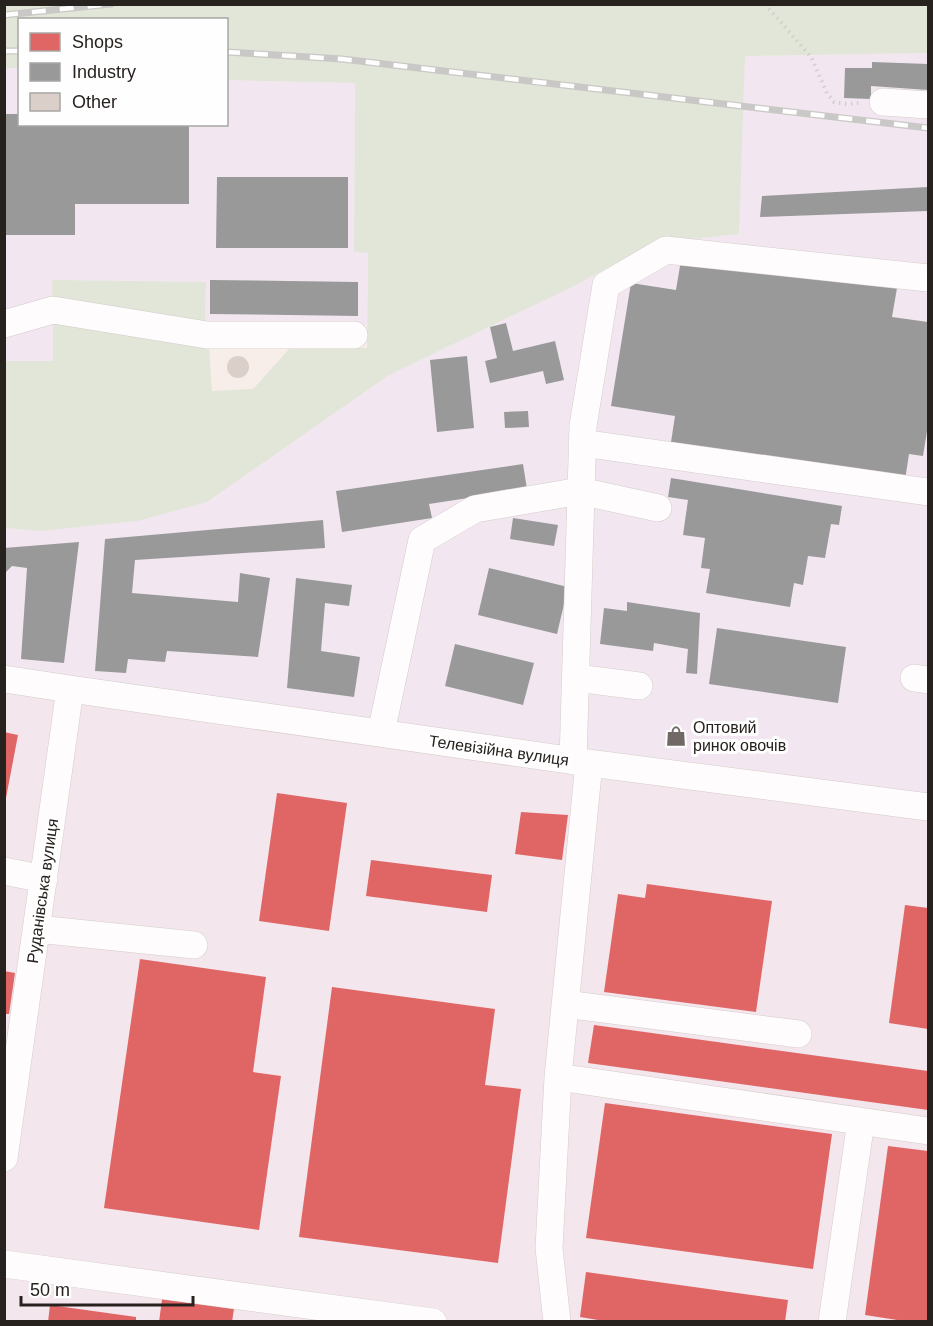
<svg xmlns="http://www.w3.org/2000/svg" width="933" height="1326" viewBox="0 0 933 1326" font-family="Helvetica,sans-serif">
	<rect width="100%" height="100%" fill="#f7eee9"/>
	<path fill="#f4e6ed" d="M4,688L928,819V1321H5Z"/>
	<path fill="#f2e7f0" d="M928,53V798L5,668L4,528L40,531L207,502L389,375L570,288L654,243L738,234L745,56Z
		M4,68H19L20,124H226L227,80L355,83L354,252H368L367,325L205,324L206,282L53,361H5Z"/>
	<path fill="#e1e6d9" d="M4,5H928V53L745,56L739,234L654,243L570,288L389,375L207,502L137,521L40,531L5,528V361H53V320L209,347L212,391L253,389L290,348H367L368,253L354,252L355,83L227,80L226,20H20L19,68H5Z
		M52,280L206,282L205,324L52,300Z"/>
	<path fill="#e06666" d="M4,732L18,735L6,798L4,797Z
		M277,793L347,803L329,931L259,921Z
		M521,812L568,815L562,860L515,854Z
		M371,860L492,875L487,912L366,896Z
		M647,884L772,901L756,1012L604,992L618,894L645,898Z
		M905,905L928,908V1029L889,1023Z
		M140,959L266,977L253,1072L281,1076L259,1230L104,1208Z
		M4,971L15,973L9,1014H4Z
		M332,987L495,1009L485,1085L521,1089L498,1263L299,1237Z
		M594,1025L928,1071V1110L588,1063Z
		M605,1103L832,1134L813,1269L586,1238Z
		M888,1146L928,1151V1322H910L865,1315Z
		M586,1272L788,1300L785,1322H610L580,1317Z
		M163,1292L235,1302L232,1322H159Z
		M50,1305L136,1317V1322H48Z"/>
	<path fill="#999" d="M872,62L928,64V90L871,86V99L844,98L845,68H872Z
		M4,114H20V124H189V204H75V235H4Z
		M217,177H348V248H216Z
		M928,187V211L760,217L762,196Z
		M682,254L897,288L892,317L928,322V425L923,456L909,454L905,480L671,442L675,416L611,406L631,283L676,290Z
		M210,280L358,282V316L210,314Z
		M506,323L513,351L555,341L564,380L546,384L543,371L490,383L485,361L497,358L490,327Z
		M467,356L474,428L437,432L430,360Z
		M528,411L529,427L505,428L504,412Z
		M523,464L527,489L429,504L432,518L342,532L336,491Z
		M671,478L842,506L839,525L831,524L825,558L808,556L803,585L794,583L790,607L706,593L710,569L701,568L705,538L683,535L688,500L668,497Z
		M513,518L558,525L554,546L510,539Z
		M323,520L325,548L135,560L132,593L238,602L240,573L270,578L258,657L167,651L165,662L128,659L126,673L95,671L105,539Z
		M79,542L64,663L21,659L27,568L12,566L4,574V548Z
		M489,568L568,587L557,634L478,615Z
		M296,578L352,585L349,606L325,603L321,651L360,657L354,697L287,688Z
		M627,602L700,613L697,674L686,673L688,649L654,643L653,651L600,644L604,608L627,611Z
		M717,628L846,647L838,703L709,684Z
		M455,644L534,663L523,705L445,686Z"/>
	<path fill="#dacfc9" d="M227 367a11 11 0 1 1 22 0a11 11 0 1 1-22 0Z"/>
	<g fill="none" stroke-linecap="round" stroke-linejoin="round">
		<g stroke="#d4ccc9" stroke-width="28">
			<path id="minor" d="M883,102L928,105
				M4,324L53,310L207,335H354
				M582,443L928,492
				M576,678L639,686
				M914,678L928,680
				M4,679L70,689L4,1158
				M70,689L589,763L928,807
				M381,733L422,540L475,509L580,491L658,508
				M573,761L583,426L606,285L666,250L928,278
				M4,871L44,879
				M37,929L194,945
				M565,1004L798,1034
				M558,1077L928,1131
				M4,1264L433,1322
				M557,1322L549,1248L558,1077L589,763
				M832,1322L861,1121"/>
		</g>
		<path stroke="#d1cfcd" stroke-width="4" stroke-dasharray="1.5 4.5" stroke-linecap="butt" d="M765,4L811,57L827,93L834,102L847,104L860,103"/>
		<use href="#minor" stroke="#fefcfc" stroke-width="27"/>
		<g stroke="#cac8c6" stroke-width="7">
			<path id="rail" d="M4,15L111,4
				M4,51H20
				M226,52L342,59L928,128"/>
		</g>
		<use href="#rail" stroke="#fefefe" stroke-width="4.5" stroke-dasharray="14" stroke-linecap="butt"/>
	</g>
	<defs>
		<g id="shop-bare" transform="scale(1.62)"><path d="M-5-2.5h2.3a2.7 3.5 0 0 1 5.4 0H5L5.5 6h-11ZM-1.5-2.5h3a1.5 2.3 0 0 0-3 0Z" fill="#706965" stroke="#fefefe" stroke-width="2.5" paint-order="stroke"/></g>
	</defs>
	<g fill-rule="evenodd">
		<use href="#shop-bare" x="676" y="736"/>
	</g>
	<g text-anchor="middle" stroke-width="6" stroke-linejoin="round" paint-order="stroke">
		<g font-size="16" fill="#28221e" stroke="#fefefe" text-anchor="start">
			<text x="693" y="733">Оптовий<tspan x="693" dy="18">ринок овочів</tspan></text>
		</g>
		<g font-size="16" fill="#28221e" stroke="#fefefe">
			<text transform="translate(499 750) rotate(8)" y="6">Телевізійна вулиця</text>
			<text transform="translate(42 891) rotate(-82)" y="6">Руданівська вулиця</text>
		</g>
	</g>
	<rect width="933" height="1326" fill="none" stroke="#28221e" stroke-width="12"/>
	<rect x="18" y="18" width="210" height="108" fill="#fefefe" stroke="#a8a6a4" stroke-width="1.5"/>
	<rect x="30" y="33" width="30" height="18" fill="#e06666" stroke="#a8a6a4" stroke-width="1.5"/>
	<text x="72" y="48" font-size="18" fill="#28221e">Shops</text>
	<rect x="30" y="63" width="30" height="18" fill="#999999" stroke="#a8a6a4" stroke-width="1.5"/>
	<text x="72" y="78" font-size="18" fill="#28221e">Industry</text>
	<rect x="30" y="93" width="30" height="18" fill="#dacfc9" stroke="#a8a6a4" stroke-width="1.5"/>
	<text x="72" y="108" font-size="18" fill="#28221e">Other</text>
	<path d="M21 1296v9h172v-9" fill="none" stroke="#28221e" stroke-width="3"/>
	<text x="30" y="1296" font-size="18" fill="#28221e" stroke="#fefefe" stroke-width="4.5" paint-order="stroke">50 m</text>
</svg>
